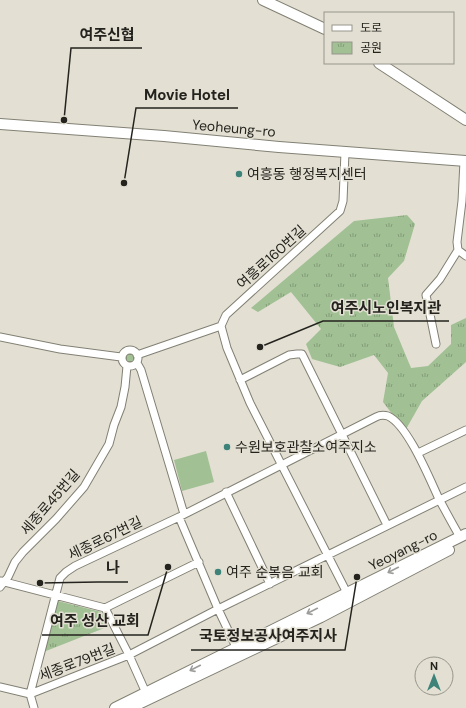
<svg xmlns="http://www.w3.org/2000/svg" width="466" height="708" viewBox="0 0 466 708" font-family="'DM Sans','Noto Sans KR',sans-serif">
	<defs>
		<pattern id="grass-dots" width="8" height="8" patternUnits="userSpaceOnUse"><rect width="8" height="8" fill="#a1c094"/><path d="M2 2h.1M6 6h.1" fill="none" stroke="#839c78" stroke-width="1.8" stroke-linecap="round"/></pattern>
		<pattern id="park-tufts" width="24" height="20" patternUnits="userSpaceOnUse"><rect width="24" height="20" fill="#a1c094"/><path d="M3 7l-1-3M5 7V3M7 7l1-3M15 17l-1-3M17 17v-4M19 17l1-3" fill="none" stroke="#839c78"/></pattern>
	</defs>
	<rect width="100%" height="100%" fill="#e3e0d3"/>
	<path fill="url(#grass-dots)" d="M124.5 358a5.5 5.5 0 1 1 11 0a5.5 5.5 0 1 1-11 0Z"/>
	<path fill="url(#park-tufts)" d="M407,215L415,224L404,261L388,278L394,327L411,368L428,366L451,344V325L466,318V362L422,401L405,431L383,402L388,373L374,355L340,367L312,359L306,344L321,329L291,292L258,312L251,308L354,221Z
		M58,601L101,612L107,623V627L46,651H44L56,603Z"/>
	<path fill="#a1c094" d="M206,451L214,482L182,491L174,460Z"/>
	<g fill="none" stroke-linecap="round" stroke-linejoin="round">
		<g stroke="#828074" stroke-width="9">
			<path id="street" d="M345,152L343,201L340,211L226,315L221,326L227,348L250,403L347,593
				M464,161L462,201L457,242L458,250L466,256
				M0,337L60,349L121,357
				M436,344L426,295L440,279L458,250
				M122 358a8 8 0 1 1 16 0a8 8 0 1 1-16 0Z
				M137,355L221,326
				M137,363L141,370L184,514
				M240,380L289,355L297,354H302L387,525
				M418,453L466,430
				M226,492L270,584
				M179,517L218,609L236,647
				M1,581L105,608L129,655L146,693
				M0,587L8,577L15,562L23,552L56,519L84,487L109,444L114,425L121,407L125,387L127,366
				M105,608L199,562
				M0,687L30,694L129,655L218,609L466,487
				M34,708L30,694L60,578L66,572L75,566L179,517L376,417C380,415 384,415 388,416C408,425 430,480 439,499C446,512 453,525 460,537"/>
		</g>
		<g stroke="#828074" stroke-width="12">
			<path id="secondary" d="M263,0L325,29
				M379,63L466,120
				M0,124L164,136L279,147L466,161
				M115,708L466,534
				M130,708L321,617L449,550"/>
		</g>
		<use href="#street" stroke="#fff" stroke-width="7"/>
		<use href="#secondary" stroke="#fff" stroke-width="10"/>
	</g>
	<defs><path id="oneway-shaft" d="M-6 0H5M1.5-3L5.5 0L1.5 3" fill="none" stroke-width="1.6" stroke-linecap="round" stroke-linejoin="round"/></defs>
	<g stroke="#9c9c9a">
		<use href="#oneway-shaft" transform="translate(393 570) rotate(153)"/>
		<use href="#oneway-shaft" transform="translate(312 611) rotate(153)"/>
		<use href="#oneway-shaft" transform="translate(195 668) rotate(153)"/>
	</g>
	<g fill="#3d837a" stroke="#e3e0d3" stroke-width="1.5">
		<circle cx="239" cy="174" r="4"/>
		<circle cx="227" cy="447" r="4"/>
		<circle cx="218" cy="572" r="4"/>
	</g>
	<g text-anchor="middle" stroke-width="3" stroke-linejoin="round" paint-order="stroke">
		<g font-size="14" fill="#24231e" stroke="#e3e0d3">
			<text transform="translate(234 128) rotate(5)" y="5">Yeoheung-ro</text>
			<text transform="translate(271 257) rotate(-42)" y="5">여흥로160번길</text>
			<text transform="translate(50 502) rotate(-49)" y="5">세종로45번길</text>
			<text transform="translate(105 538) rotate(-26)" y="5">세종로67번길</text>
			<text transform="translate(403 550) rotate(-26)" y="5">Yeoyang-ro</text>
			<text transform="translate(77 662) rotate(-21)" y="5">세종로79번길</text>
		</g>
		<g font-size="14" fill="#24231e" stroke="#e3e0d3" text-anchor="start">
			<text x="247" y="179">여흥동 행정복지센터</text>
			<text x="235" y="452">수원보호관찰소여주지소</text>
			<text x="226" y="577">여주 순복음 교회</text>
		</g>
	</g>
	<path fill="none" stroke="#24231e" stroke-width="1.5" d="M64 120L71 48H142M124 183L136 108H238M260 347L323 321H449M40 583L98 582H128M168 567L148 635H42M357 577L345 650H191"/>
	<g fill="#24231e" stroke="#e3e0d3" stroke-width="1.5">
		<circle cx="64" cy="120" r="4"/>
		<circle cx="124" cy="183" r="4"/>
		<circle cx="260" cy="347" r="4"/>
		<circle cx="40" cy="583" r="4"/>
		<circle cx="168" cy="567" r="4"/>
		<circle cx="357" cy="577" r="4"/>
	</g>
	<g font-size="15" text-anchor="middle" font-weight="bold" fill="#24231e" stroke="#e3e0d3" stroke-width="3" stroke-linejoin="round" paint-order="stroke">
		<text x="107" y="40">여주신협</text>
		<text x="187" y="100">Movie Hotel</text>
		<text x="386" y="313">여주시노인복지관</text>
		<text x="113" y="573">나</text>
		<text x="95" y="626">여주 성산 교회</text>
		<text x="268" y="641">국토정보공사여주지사</text>
	</g>
	<rect x="324" y="12" width="130" height="52" fill="#e3e0d3" stroke="#97948b"/>
	<rect x="332" y="25" width="20" height="6" fill="#ffffff" stroke="#97948b"/>
	<text x="360" y="32" font-size="12" fill="#24231e">도로</text>
	<rect x="332" y="42" width="20" height="12" fill="url(#park-tufts)" stroke="#97948b"/>
	<text x="360" y="52" font-size="12" fill="#24231e">공원</text>
	<g transform="translate(434 676)"><circle r="19" fill="#e3e0d3" stroke="#97948b"/>
	<path d="M0-3L7 15L0 10L-7 15Z" fill="#3d837a"/>
	<text y="-6" font-size="11" font-weight="bold" text-anchor="middle" fill="#24231e">N</text>
	</g>
</svg>
